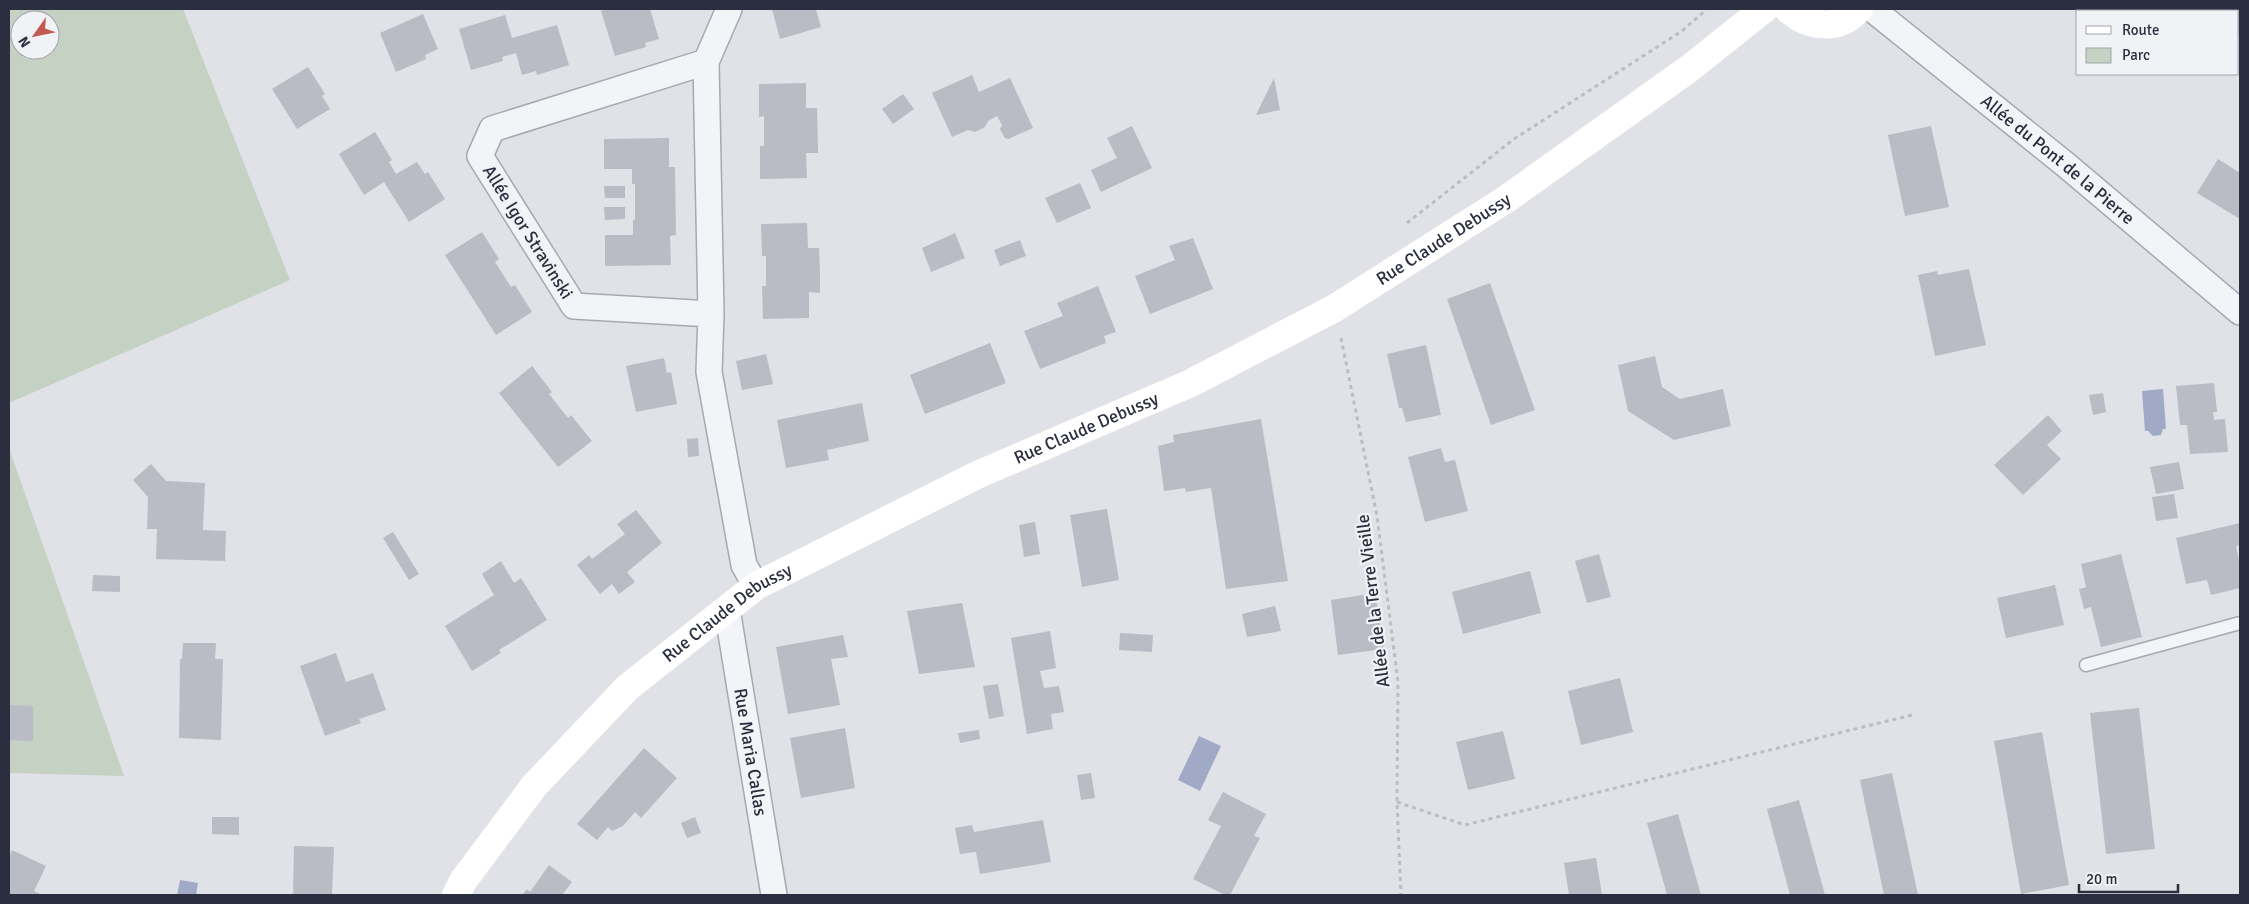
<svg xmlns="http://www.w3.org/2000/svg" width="2249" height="904" viewBox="0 0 2249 904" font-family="Signika,sans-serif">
	<rect width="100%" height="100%" fill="#e1e2e8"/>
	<path fill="#c4d1c3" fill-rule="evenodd" d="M9,9H183L290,280L9,403ZM20,20H50V50H20Z
		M9,448L124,776L9,773Z"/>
	<path fill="#a0a9c5" d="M2163,389L2166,429H2163L2161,435L2153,436L2148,431H2145L2142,391Z
		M1199,736L1221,746L1200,791L1178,780Z
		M180,880L198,883L196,895H177Z"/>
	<path fill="#b9bbc5" d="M608,9H650L659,39L645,43L646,47L615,56L601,11Z
		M772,9H816L821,27L780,39Z
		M2213,9H2240V35L2238,36V11H2214Z
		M423,14L438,49L425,55L426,59L396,72L380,33Z
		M505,15L512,38L557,25L569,65L537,75L536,71L522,75L516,53L502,57L503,61L471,70L459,29Z
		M308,67L325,94L322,96L330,109L297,129L272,89Z
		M972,75L979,92L1010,78L1033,128L1008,139L1005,138L1000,129L1002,125L997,116L988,121L985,127L975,132L968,130L952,137L932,93Z
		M1274,78L1280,110L1256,115Z
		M806,83V108H817L818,153H806L807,178L760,179V146H764V116L759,117V84Z
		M903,94L914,109L893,124L882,109Z
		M1132,126L1152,168L1101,192L1091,170L1117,158L1107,138Z
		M1931,126L1949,207L1905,216L1888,135Z
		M375,132L392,160L389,162L396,174L417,162L425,174L428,172L445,199L409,222L384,182L364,195L339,154Z
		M669,138V167H675L676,235L670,236L671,265L605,266V235H633V220H635V184H632V169H604V139Z
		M2218,159L2240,173V219L2197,193Z
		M1080,183L1091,208L1057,223L1045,198Z
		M604,186H625V198H605Z
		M604,207H625V219L605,220Z
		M807,223L808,248H819L820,270V293L809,292V318L763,319L762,286H766V256H762L761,224Z
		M482,232L499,259L495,262L511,287L515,285L532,312L496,335L445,255Z
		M955,233L965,258L931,272L922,248Z
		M1193,238L1213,289L1150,314L1135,276L1175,260L1169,246Z
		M1020,240L1026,256L1000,266L994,250Z
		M1969,269L1986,345L1935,356L1918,275L1937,271L1938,275Z
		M1490,283L1535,410L1491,425L1447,299Z
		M1098,286L1116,332L1104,336L1106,343L1040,369L1024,331L1063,316L1057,303Z
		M990,343L1006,383L925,414L910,375Z
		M1426,345L1441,415L1406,422L1402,408H1399L1387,354Z
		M766,354L773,384L742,390L736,361Z
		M1655,356L1662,387L1680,399L1723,389L1731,426L1674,440L1628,411L1618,365Z
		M664,358L667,373L671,372L677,404L636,412L626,366Z
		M532,366L552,392L549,394L568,418L571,415L592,441L558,467L499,393Z
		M2214,383L2217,412H2213L2214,420L2225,419L2228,452L2190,454L2187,425H2180L2176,386Z
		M2103,393L2106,412L2093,415L2089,395Z
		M862,403L869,441L827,450L829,460L786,468L777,420Z
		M2048,415L2062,431L2047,445L2061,459L2023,495L1994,465Z
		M1261,419L1288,581L1226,589L1211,488L1186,492L1185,488L1164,491L1158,446L1174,442L1173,435Z
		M698,438L699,456L688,457L687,439Z
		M1441,448L1445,462L1455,460L1468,511L1425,522L1408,457Z
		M2179,462L2184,489L2156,494L2150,467Z
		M151,464L166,481L205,483L203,530L226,531L225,561L156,559L157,529H147L148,497L133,480Z
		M2174,494L2178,518L2156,521L2152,497Z
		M1107,509L1119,580L1082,587L1070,515Z
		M636,510L662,543L627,572L635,582L619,594L612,584L600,594L577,565L589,555L592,559L625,534L617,524Z
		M1035,522L1040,554L1024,557L1019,525Z
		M2240,523V545L2236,546L2240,565V588L2211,595L2207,580L2186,584L2176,538Z
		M393,532L419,574L409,580L383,538Z
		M1599,554L1611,597L1587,603L1575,561Z
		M2121,554L2142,637L2101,647L2091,607L2084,609L2079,589L2086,587L2081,564Z
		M501,561L514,583L521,578L547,620L499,650L501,653L472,671L445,626L494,595L482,574Z
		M1530,571L1541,613L1463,634L1452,592Z
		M93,575L120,576V592L92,591Z
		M2055,585L2064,625L2006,638L1997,598Z
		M1375,593L1384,649L1338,655L1331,600Z
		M962,603L975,667L919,674L907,611Z
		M1275,606L1281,631L1247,637L1242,614Z
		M1050,631L1056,668L1040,671L1044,688L1059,686L1064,712L1051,714L1053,729L1027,734L1011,638Z
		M1120,633L1153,635L1152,652L1119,650Z
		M843,635L848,657L831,659L840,705L788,714L776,647Z
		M183,643H216L215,659H223L221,740L179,738L180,659H182Z
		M336,653L346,682L373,673L386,710L359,719L361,723L325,736L300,666Z
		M1620,678L1633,732L1581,745L1568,691Z
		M998,684L1004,716L989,719L983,686Z
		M9,705L33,706V741L9,740Z
		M2139,708L2155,849L2106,854L2090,713Z
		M845,728L855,788L801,798L790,738Z
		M979,730L980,739L960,743L958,733Z
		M1503,731L1515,779L1468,790L1456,742Z
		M2042,732L2069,885L2021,894L1994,741Z
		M644,748L677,778L641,818L635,812L623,826L612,831L608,827L597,840L577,824Z
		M1091,773L1095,798L1081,800L1077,775Z
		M1892,773L1918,895H1884L1860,780Z
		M1223,792L1266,814L1254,836L1260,838L1230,895H1225L1193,879L1221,826L1208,820Z
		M1799,800L1825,895H1790L1767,809Z
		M1678,814L1701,895H1667L1647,823Z
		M212,817H239V835L212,834Z
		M695,817L701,833L687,838L681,823Z
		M1043,820L1051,862L980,874L976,852L960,854L955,828L972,825L974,832Z
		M294,846L334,847L332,895H293Z
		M12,850L46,866L34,891L42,895H9V857Z
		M1596,858L1602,895H1569L1564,863Z
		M549,865L572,882L562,895H522L527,889L530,892Z"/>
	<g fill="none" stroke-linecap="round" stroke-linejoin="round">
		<g stroke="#a7a8b2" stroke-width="15">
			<path id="lane" d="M2086,665L2240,623"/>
		</g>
		<g stroke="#a7a8b2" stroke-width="28">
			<g id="street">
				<path id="s1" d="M1872,9L2066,165L2240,312"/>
				<path d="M706,62L729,9"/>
				<path d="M711,314L574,306L480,156L492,129L706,62L711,314L709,372L744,565L756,586"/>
				<path id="s2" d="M727,609L774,895"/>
			</g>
		</g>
		<path stroke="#bbbdc3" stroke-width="3" stroke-dasharray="4 4" stroke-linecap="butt" d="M1407,223L1514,139L1682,31L1707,9
			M1341,338L1377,516L1398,682L1397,802L1401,895
			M1397,802L1465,825L1912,715"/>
		<use href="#lane" stroke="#f3f4f7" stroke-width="12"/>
		<use href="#street" stroke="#f3f4f7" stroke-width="25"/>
		<g stroke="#fff" stroke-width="28">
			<path d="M1788,9C1809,28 1839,31 1859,9"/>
			<path id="s3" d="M456,895L463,881L534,786L627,688L756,586L977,475L1191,383L1335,308L1508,198L1690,68L1764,9"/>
		</g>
	</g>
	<g text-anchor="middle" stroke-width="4.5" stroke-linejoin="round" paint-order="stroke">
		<g font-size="18" fill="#2b2e3e" stroke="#f1f2f6">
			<text dy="6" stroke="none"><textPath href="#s1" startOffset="239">Allée du Pont de la Pierre</textPath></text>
			<text transform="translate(528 232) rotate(58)" y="6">Allée Igor Stravinski</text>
			<text dy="6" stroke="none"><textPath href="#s3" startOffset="1205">Rue Claude Debussy</textPath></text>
			<text dy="6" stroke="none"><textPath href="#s3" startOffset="800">Rue Claude Debussy</textPath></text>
			<text transform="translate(1373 601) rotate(-97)" y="6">Allée de la Terre Vieille</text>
			<text dy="6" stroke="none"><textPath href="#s3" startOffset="395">Rue Claude Debussy</textPath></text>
			<text dy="6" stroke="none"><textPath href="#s2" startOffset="145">Rue Maria Callas</textPath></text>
		</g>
	</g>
	<rect width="2249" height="904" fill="none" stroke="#2b2e3e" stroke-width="20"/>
	<rect x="2076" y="10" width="162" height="65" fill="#f1f2f6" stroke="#a2a4ac"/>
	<rect x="2086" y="26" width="25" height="8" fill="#ffffff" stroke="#a2a4ac"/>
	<text x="2122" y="35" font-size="15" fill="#2b2e3e">Route</text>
	<rect x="2086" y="48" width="25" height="15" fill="#c4d1c3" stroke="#a2a4ac"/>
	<text x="2122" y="60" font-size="15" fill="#2b2e3e">Parc</text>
	<g transform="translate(35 35) rotate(237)"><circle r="24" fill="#f1f2f6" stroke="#a2a4ac"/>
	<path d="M0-4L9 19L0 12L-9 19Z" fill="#c15a53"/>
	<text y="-8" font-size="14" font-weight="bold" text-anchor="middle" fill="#2b2e3e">N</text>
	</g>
	<path d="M2079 884v8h99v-8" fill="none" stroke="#2b2e3e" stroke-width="2.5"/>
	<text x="2086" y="884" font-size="15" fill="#2b2e3e" stroke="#f1f2f6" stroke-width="4" paint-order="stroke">20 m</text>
</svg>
